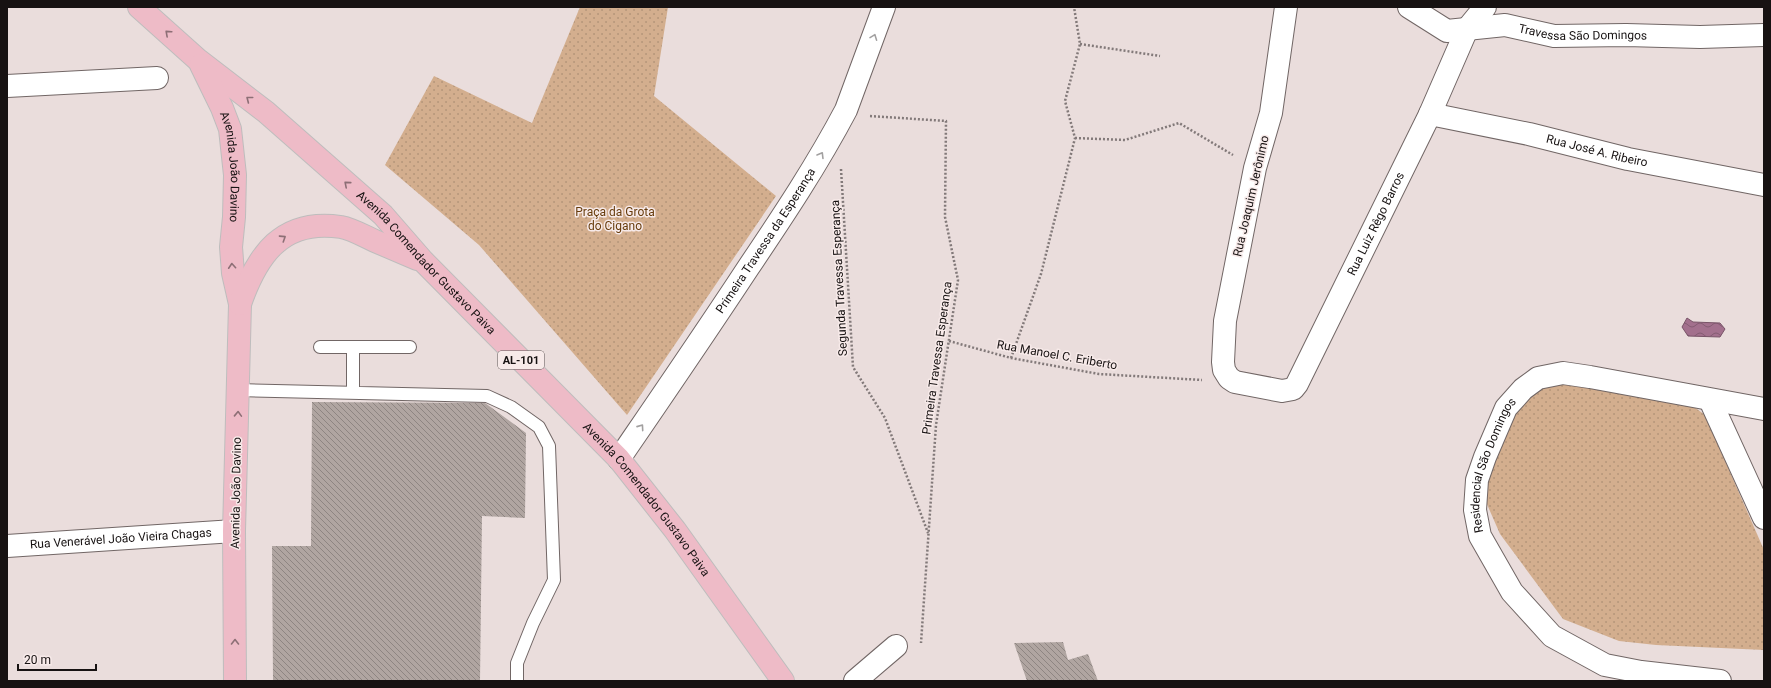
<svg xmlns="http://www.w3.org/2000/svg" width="1771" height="688" viewBox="0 0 1771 688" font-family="Roboto,sans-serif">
	<defs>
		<pattern id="grass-dots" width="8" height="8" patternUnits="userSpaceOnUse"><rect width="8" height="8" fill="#d3ae8e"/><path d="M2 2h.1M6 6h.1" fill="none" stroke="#b49579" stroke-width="1.8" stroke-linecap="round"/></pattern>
		<pattern id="water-waves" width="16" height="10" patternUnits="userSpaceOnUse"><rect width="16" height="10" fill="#a3708d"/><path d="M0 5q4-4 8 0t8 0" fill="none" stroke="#845b72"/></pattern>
		<pattern id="building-back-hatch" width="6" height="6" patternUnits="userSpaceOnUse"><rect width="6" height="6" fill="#b0a5a1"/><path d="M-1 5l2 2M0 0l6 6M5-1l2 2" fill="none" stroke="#8e8582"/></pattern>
	</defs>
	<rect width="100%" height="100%" fill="#eadddc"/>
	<path fill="url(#grass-dots)" d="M580,7H668L654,96L776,196L627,415L479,245L385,165L434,76L532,123Z
		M1540,380L1686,401L1705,415L1764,550V650L1656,645L1619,641L1563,619L1500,534L1486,502L1487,476L1499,436Z"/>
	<path fill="url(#water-waves)" stroke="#795468" d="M1687,318L1693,322L1720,323L1725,329L1720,337L1688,336L1682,327Z"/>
	<path fill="url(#building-back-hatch)" d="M312,402L485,403L526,433L525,518L482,516L480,681H273L272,546H311Z
		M1063,642L1068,660L1088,654L1098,681H1027L1014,643Z"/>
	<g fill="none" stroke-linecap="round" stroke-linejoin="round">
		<g stroke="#716665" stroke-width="14">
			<path id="service" d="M320,347H410
				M238,390L487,396L511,407L539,427L549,446L554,580L533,623L517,663V681
				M353,393V347"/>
		</g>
		<g stroke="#716665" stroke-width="24">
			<g id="minor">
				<path id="s1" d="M1286,7L1271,113L1255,168L1225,321L1223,362L1224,370L1229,378L1235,382L1282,391L1293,389L1297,384L1430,114L1467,29L1485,7"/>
				<path id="s2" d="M1409,7L1447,31L1505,25L1554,36L1626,35L1700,37L1764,35"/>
				<path d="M7,86L157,78"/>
				<path id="s3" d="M1430,114L1529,134L1628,159L1764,185"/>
				<path d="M1710,400L1764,518"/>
				<path id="s4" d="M619,459C662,396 706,332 748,268C783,216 817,165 846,110L884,7"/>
				<path id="s5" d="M7,546L234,531"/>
				<path d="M855,681L896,646"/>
				<path id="s6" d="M1720,681L1641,672L1605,665L1552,636L1512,592L1480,536L1475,510L1477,480L1485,457L1506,408L1523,389L1538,378L1563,373L1590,377L1764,409"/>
			</g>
		</g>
		<g stroke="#bebdbd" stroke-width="24">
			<g id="primary">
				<path id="s7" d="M139,7L197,59L266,112L383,215L423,261L619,459L675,530L783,681"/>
				<path id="s8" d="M201,65L222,108L230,129L235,175L234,217L231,247L233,273L240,304L234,531L235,681"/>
				<path d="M240,304C257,255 282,218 341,227C352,229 364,236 375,241C389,247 403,253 417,259"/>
			</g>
		</g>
		<path stroke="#827979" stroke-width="2.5" stroke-dasharray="2 2" stroke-linecap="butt" d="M1080,44L1160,56
			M870,116L946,121L945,217L958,280L936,425L921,643
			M1075,138L1125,140L1179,123L1233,155
			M841,169L853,367L885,418L928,533
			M949,341L1011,358L1099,374L1202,380
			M1011,358L1041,274L1075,138L1065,101L1080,44L1074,7"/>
		<use href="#service" stroke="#fff" stroke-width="12"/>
		<use href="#minor" stroke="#fff" stroke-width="22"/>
		<use href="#primary" stroke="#eebbc7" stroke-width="22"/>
	</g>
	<defs><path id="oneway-chevron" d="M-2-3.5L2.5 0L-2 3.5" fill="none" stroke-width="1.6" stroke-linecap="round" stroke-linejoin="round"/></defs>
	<g stroke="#8d6f76">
		<use href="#oneway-chevron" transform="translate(168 33) rotate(-138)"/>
		<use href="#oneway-chevron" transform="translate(249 99) rotate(-142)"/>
		<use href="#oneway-chevron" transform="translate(347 184) rotate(-139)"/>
		<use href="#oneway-chevron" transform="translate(283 238) rotate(-33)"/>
		<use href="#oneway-chevron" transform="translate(232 266) rotate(-94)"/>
		<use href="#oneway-chevron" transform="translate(238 414) rotate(-88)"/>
		<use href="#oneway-chevron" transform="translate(235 642) rotate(-90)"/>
	</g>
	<g stroke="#a2a0a0">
		<use href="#oneway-chevron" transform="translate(874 37) rotate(-69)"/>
		<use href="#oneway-chevron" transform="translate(821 155) rotate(-59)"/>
		<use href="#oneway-chevron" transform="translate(641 427) rotate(-55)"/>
	</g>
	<g text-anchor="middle" stroke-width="3" stroke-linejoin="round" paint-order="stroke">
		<rect fill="#f7eae9" stroke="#5a5352" stroke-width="1" x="498" y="351" width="46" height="18" rx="3"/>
		<g font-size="11" font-weight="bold" fill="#171212">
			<text x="521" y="364">AL-101</text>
		</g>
		<g font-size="12" fill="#171212" stroke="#f7eae9">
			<text dy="4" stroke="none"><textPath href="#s2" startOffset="182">Travessa São Domingos</textPath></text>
			<text dy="4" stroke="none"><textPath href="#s3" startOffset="171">Rua José A. Ribeiro</textPath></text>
			<text dy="4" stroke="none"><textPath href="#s8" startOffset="108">Avenida João Davino</textPath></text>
			<text transform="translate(1251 196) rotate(-77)" y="4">Rua Joaquim Jerônimo</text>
			<text dy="4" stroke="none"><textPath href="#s1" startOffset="630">Rua Luiz Rêgo Barros</textPath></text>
			<text dy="4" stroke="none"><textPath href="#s4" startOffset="263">Primeira Travessa da Esperança</textPath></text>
			<text dy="4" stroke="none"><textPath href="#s7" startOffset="385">Avenida Comendador Gustavo Paiva</textPath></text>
			<text transform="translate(839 278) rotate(-93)" y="4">Segunda Travessa Esperança</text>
			<text transform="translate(1057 355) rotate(10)" y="4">Rua Manoel C. Eriberto</text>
			<text transform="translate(937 358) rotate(-82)" y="4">Primeira Travessa Esperança</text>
			<text dy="4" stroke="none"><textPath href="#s6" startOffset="375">Residencial São Domingos</textPath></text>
			<text transform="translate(236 493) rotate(-89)" y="4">Avenida João Davino</text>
			<text dy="4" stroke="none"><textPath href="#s7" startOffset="709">Avenida Comendador Gustavo Paiva</textPath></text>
			<text dy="4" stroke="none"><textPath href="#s5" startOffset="114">Rua Venerável João Vieira Chagas</textPath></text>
		</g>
		<g font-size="12" fill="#673c0c" stroke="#f7eae9">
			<text x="615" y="216">Praça da Grota<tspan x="615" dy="14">do Cigano</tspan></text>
		</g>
	</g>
	<rect width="1771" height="688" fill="none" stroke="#171212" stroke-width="16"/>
	<path d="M18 664v6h78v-6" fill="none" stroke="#171212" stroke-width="2"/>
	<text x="24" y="664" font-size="12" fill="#171212" stroke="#f7eae9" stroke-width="3" paint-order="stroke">20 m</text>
</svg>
